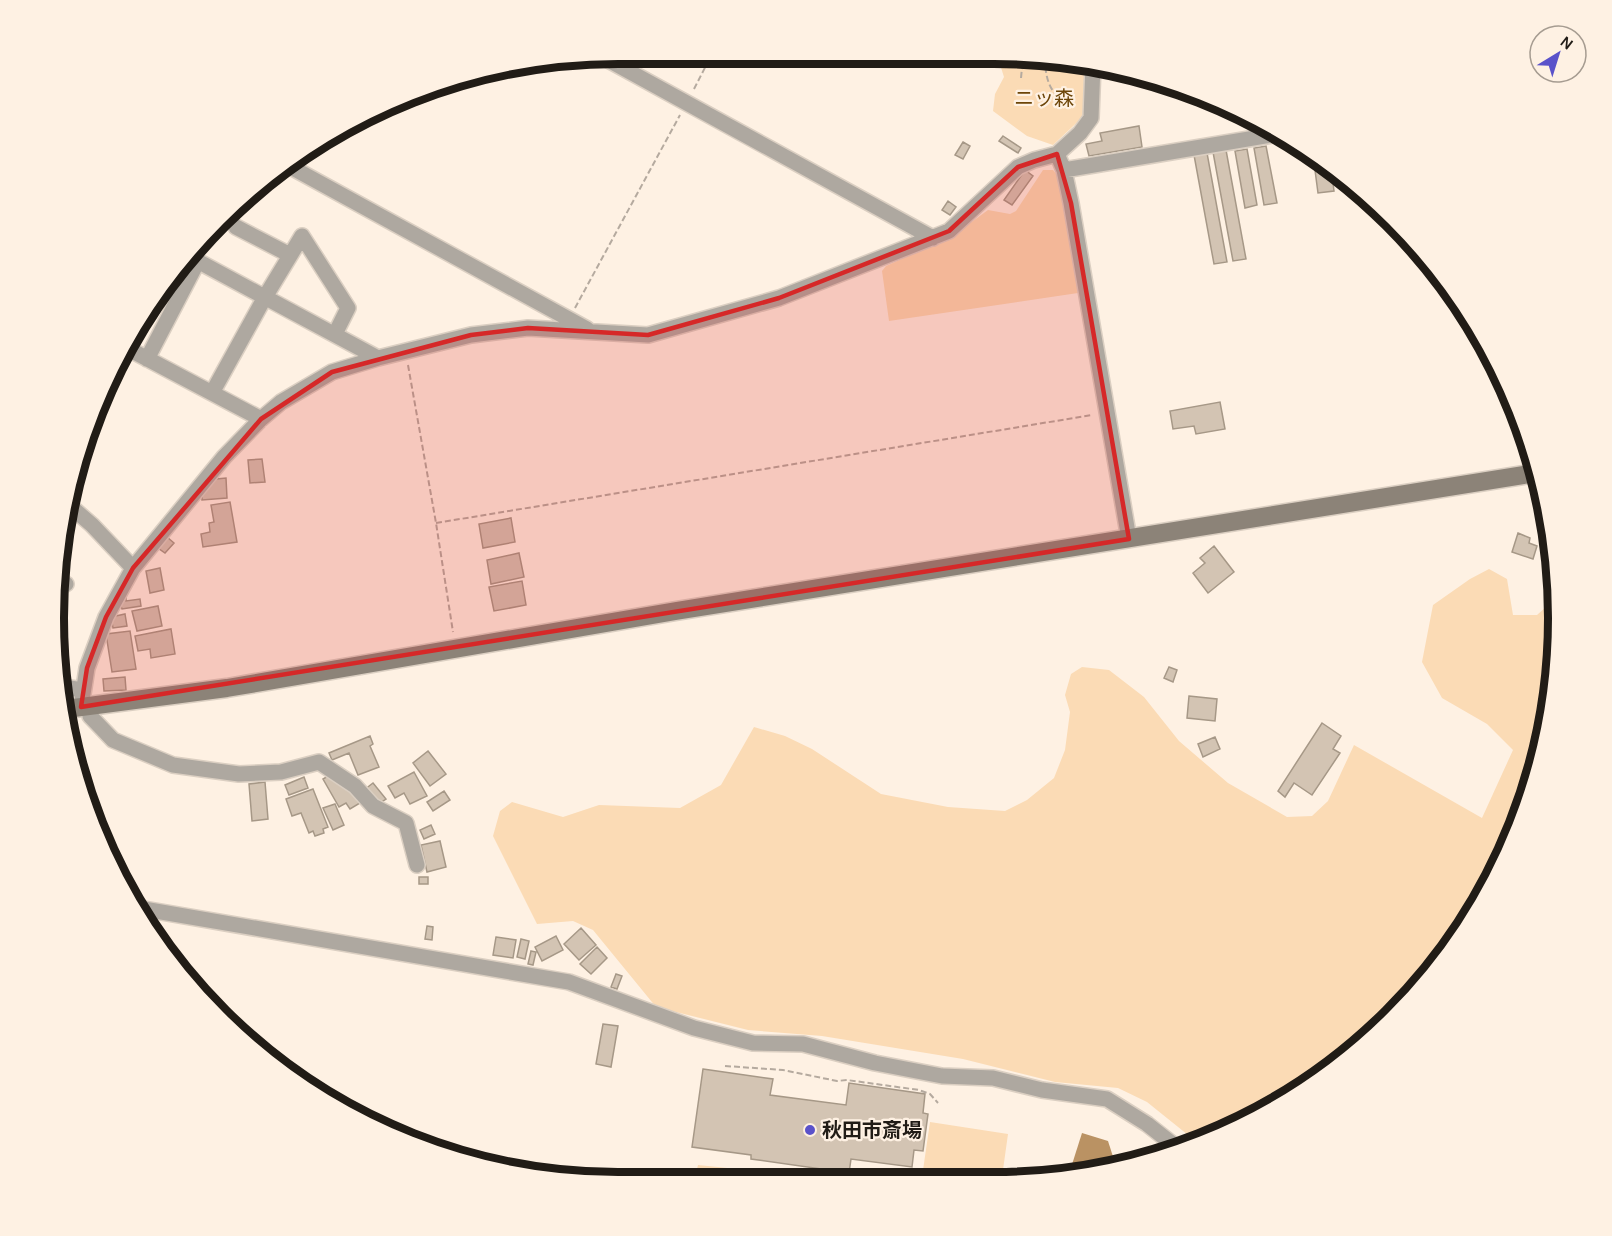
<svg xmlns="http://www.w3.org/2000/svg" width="1612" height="1236" viewBox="0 0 1612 1236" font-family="Karla,'Noto Sans JP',sans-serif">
	<rect width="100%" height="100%" fill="#fef1e3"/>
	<path fill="#fbdbb5" d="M997,55H1031L1078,63L1087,81L1085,115L1053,145L1027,136L993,111L995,94L1004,77Z
		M1043,170H1053L1059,177L1078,293L889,321L882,271L886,266L951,237L988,210L1010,214L1016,211Z
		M1489,569L1507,579L1513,615H1537L1556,598L1558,618L1547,728L1515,834L1463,932L1393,1017L1307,1087L1193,1144V1139L1147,1102L1118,1088L1055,1082L963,1059L822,1036L748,1030L656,1007L593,930L573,921L537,924L493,836L500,811L512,802L563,817L599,805L680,808L721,785L754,727L785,736L812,749L881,794L948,807L1005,811L1027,800L1054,778L1065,750L1070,712L1065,695L1071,674L1082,667L1109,670L1144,697L1179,741L1228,783L1287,817L1312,816L1328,801L1354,745L1482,818L1513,750L1487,724L1442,698L1422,662L1433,605L1470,579Z
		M930,1122L1008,1134L1002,1177H922Z
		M698,1165L786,1174L804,1177H695Z"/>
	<path fill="#ba9263" d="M1082,1133L1108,1141L1116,1166L1068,1177Z"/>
	<path fill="#d3c4b3" stroke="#a69887" stroke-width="1.5" d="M1139,126L1142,147L1089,156L1086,144L1102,141L1100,133Z
		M1003,136L1021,148L1018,153L999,141Z
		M963,142L970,146L963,159L955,155Z
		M1266,146L1277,203L1264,205L1254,148Z
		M1247,149L1257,205L1245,208L1235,151Z
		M1226,150L1246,259L1233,261L1213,152Z
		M1207,153L1227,262L1214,264L1194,155Z
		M1313,155L1331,167L1334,191L1318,193Z
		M1025,170L1033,176L1012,205L1004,200Z
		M1338,171L1352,186L1340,188Z
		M948,201L956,207L950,215L942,210Z
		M1220,402L1225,429L1196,434L1194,426L1173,429L1170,411Z
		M262,459L265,482L250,483L248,460Z
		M226,478L227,498L202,500V496L216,479Z
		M1541,494H1543L1547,507H1543Z
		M230,502L237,542L203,547L201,534L210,532L209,523L214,522L211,505Z
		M511,518L515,542L483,548L479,524Z
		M1518,533L1530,538L1529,543L1537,546L1533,559L1512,552Z
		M167,537L174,543L165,553L158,548Z
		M1214,546L1234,572L1208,593L1193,573L1205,563L1200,558Z
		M519,553L524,577L491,584L487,560Z
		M160,568L164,590L150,593L146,571Z
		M522,581L526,605L494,611L489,587Z
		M126,596V601L140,599L141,606L122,609L120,603Z
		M158,606L162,626L137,631L132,611Z
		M125,614L127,626L113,628L111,617Z
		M171,629L175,654L151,658L150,649L138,651L135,636Z
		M130,631L136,669L112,672L106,634Z
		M1169,667L1177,670L1173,682L1164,678Z
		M125,677L126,690L104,691L103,679Z
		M1189,696L1217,699L1215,721L1187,718Z
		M1322,723L1341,736L1333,749L1340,753L1312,795L1294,783L1285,797L1278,791Z
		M370,736L373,744L370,746L379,767L358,775L349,753L332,760L329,753Z
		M1215,737L1220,749L1203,757L1198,744Z
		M428,751L446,774L430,786L413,763Z
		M414,772L427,796L410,804L404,793L395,798L388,786Z
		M333,773L350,786L360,803L350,809L346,803L339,807L323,779Z
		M304,777L308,788L289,795L285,785Z
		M265,782L268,819L252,821L249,784Z
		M373,783L386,799L377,805L364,790Z
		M313,789L328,827L323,829L324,833L315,836L313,831L309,833L301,813L292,816L286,799Z
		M444,791L450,800L433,811L427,802Z
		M335,804L344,825L333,830L323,808Z
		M431,825L435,834L424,839L420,830Z
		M440,841L446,867L427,872L421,845Z
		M419,877H428V884H419Z
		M427,926L433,927L432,940L425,939Z
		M581,928L596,945L579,960L564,944Z
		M556,936L563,950L542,961L535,947Z
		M496,937L516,940L513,958L493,955Z
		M521,939L529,941L525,959L517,957Z
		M597,947L607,958L591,974L580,964Z
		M531,951L536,952L533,965L528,964Z
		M616,974L622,976L617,989L611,987Z
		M603,1024L618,1026L611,1067L596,1064Z
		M703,1069L773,1079L770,1095L846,1105L849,1083L925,1094L923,1113L928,1114L923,1151L914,1150L912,1167L851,1159L849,1173L751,1159V1155L692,1147Z"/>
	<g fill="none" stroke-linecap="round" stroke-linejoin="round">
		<g stroke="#dbcfc2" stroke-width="18">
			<path id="street" d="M601,56L933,238
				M1093,65L1091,118L1080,133L1057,154L1064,170L1071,203L1129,539
				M289,166L587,329
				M1064,170L1278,134
				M236,227L290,255
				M190,257L378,358
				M125,347L261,419
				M147,359L198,261
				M212,393L265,297L302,236L348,308L335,334
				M69,505L92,525L133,568
				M59,581L66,584
				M63,687L83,690
				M89,706L90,716L113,740L173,765L239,774L281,772L319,762L355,786L373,806L406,823L417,865
				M81,707L87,668L106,617L133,568L224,457L261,419L281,402L332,372L378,358L471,335L528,328L648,335L779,298L949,231L1018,167L1034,160L1057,154
				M138,908L569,982L694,1028L753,1043L803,1044L875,1063L942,1076L993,1078L1042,1090L1107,1099L1147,1124L1180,1150"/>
		</g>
		<g stroke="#dbcfc2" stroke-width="21">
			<path id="secondary" d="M66,709L227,688L676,611L1536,473"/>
		</g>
		<path stroke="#b5aa9f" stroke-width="2" stroke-dasharray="6 3" stroke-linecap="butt" d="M1045,58C1045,70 1047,86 1056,94
			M1021,78C1022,68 1022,60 1031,55
			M694,89L712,54
			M575,308L680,115
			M408,365L436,523L453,632
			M436,523L1092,415
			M725,1066L783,1070L837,1081L847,1080L919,1090L930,1094L938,1103"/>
		<use href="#street" stroke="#aea8a0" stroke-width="15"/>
		<use href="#secondary" stroke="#8c8378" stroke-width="18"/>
	</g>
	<path fill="#d62828" fill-opacity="0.2" stroke="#d62828" stroke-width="4.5" stroke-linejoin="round" d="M1057,154L1071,203L1129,539L81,707L87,668L106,617L133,568L261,419L332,372L471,335L528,328L648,335L779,298L949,231L1018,167Z"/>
	<circle fill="#5a52ca" stroke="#fef1e3" stroke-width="2" cx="810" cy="1130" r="6"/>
	<g text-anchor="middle" stroke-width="4.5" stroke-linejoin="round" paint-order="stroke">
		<g font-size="20" fill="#6d4609" stroke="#fef1e3">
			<text x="1044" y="105">ニッ森</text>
		</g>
		<g font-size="20" font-weight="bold" fill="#211c16" stroke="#fef1e3" text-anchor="start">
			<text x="822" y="1137">秋田市斎場</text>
		</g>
	</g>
	<path d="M0 0H1612V1236H0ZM618 64H994A554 554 0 0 1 1548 618V618A554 554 0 0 1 994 1172H618A554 554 0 0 1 64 618V618A554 554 0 0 1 618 64Z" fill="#fef1e3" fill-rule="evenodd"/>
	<path fill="none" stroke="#211c16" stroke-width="8" d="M618 64H994A554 554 0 0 1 1548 618V618A554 554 0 0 1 994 1172H618A554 554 0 0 1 64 618V618A554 554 0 0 1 618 64Z"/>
	<g transform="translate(1558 54) rotate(38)"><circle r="28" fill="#fef1e3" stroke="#a69c91" stroke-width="1.5"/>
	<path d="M0-4.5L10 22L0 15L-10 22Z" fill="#5a52ca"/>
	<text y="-9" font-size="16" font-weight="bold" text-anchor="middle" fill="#211c16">N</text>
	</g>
</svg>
